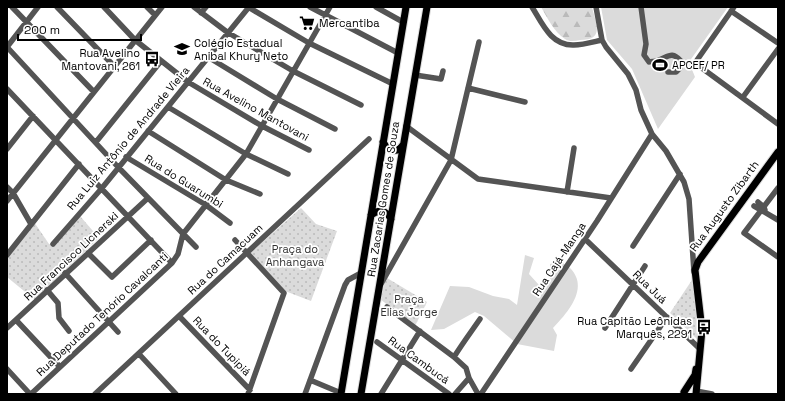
<svg xmlns="http://www.w3.org/2000/svg" width="785" height="401" viewBox="0 0 785 401" font-family="'Space Grotesk',sans-serif">
	<defs>
		<pattern id="forest-firs" width="22" height="20" patternUnits="userSpaceOnUse"><rect width="22" height="20" fill="#dbdbdb"/><path d="M5 1l3.5 6h-7zM16 11l3.5 6h-7z" fill="#bababa"/></pattern>
		<pattern id="park-dots" width="8" height="8" patternUnits="userSpaceOnUse"><rect width="8" height="8" fill="#dbdbdb"/><path d="M2 2h.1M6 6h.1" fill="none" stroke="#bababa" stroke-width="1.8" stroke-linecap="round"/></pattern>
	</defs>
	<rect width="100%" height="100%" fill="#fff"/>
	<path fill="#dbdbdb" d="M601,7H728L689,62L695,77L658,129L632,69L607,40Z
		M525,255L534,258L529,274L539,285L550,283V264L559,261C563,263 567,265 570,268C590,288 567,313 553,328L557,335L554,351L517,344L484,316L475,312L444,329L431,330L450,286L469,287L493,296L509,299L517,305Z"/>
	<path fill="url(#forest-firs)" d="M541,7H592C596,24 605,40 580,40C575,41 569,42 565,39C554,32 547,17 541,7Z"/>
	<path fill="url(#park-dots)" d="M301,208L316,224L337,231L311,301L285,291L250,253Z
		M80,216L99,238L35,300L7,277V258L34,222L49,244L54,245Z
		M387,278L427,302L415,326L380,299L381,287Z
		M692,280L698,318V340L670,313Z"/>
	<g fill="none" stroke-linecap="round" stroke-linejoin="round">
		<g stroke="#dbdbdb" stroke-width="9">
			<path id="major" d="M383,142C388,151 397,154 403,145
				M371,215C379,209 386,210 391,219
				M684,392L695,375L696,369
				M341,394L406,7
				M361,394L427,7
				M696,394L702,330L695,270L698,262L778,152"/>
		</g>
		<path stroke="#545454" stroke-width="5.5" d="M12,7L94,92
			M57,7L114,66
			M104,7L135,40L188,82L262,126L309,150
			M147,7L155,15
			M194,7L227,32L293,71L361,105
			M248,7L309,43L393,84
			M310,7L398,53
			M376,7L403,22
			M532,7C542,23 551,46 574,45C583,45 593,42 602,40
			M596,7L602,40L606,47L628,74L636,90L641,110L652,134L666,151L684,182L689,199L694,272
			M641,7L646,44L644,55L649,62C652,61 656,62 659,60C669,56 672,51 681,61L680,68L676,72H668
			M734,7L695,63L778,124
			M731,11L778,43
			M201,13L206,7
			M7,47L118,167L196,247
			M7,47L38,7
			M208,57L277,99L335,129
			M415,75L441,79L443,71
			M468,88L525,102
			M7,89L172,263
			M743,97L778,49
			M168,107L246,154L288,174
			M406,126L478,179L611,198
			M148,131L226,180L260,194
			M96,142L161,61
			M7,149L33,116
			M126,157L206,205L230,223
			M7,187L13,193L31,224
			M778,188L744,233L778,257
			M567,192L574,148
			M7,201L162,7
			M758,202L764,207L765,210
			M754,206L778,220
			M585,239L700,349
			M235,240L284,293L248,394
			M53,244L102,188L249,7
			M633,246L680,174
			M88,253L112,277L151,240
			M7,255L79,164
			M65,273L118,332
			M381,284L451,160L479,42
			M47,290L58,303L59,318L69,331
			M387,307L454,357L466,368L469,378L478,394
			M179,316L250,390
			M16,320L60,367
			M7,328L148,198
			M605,328L645,266
			M377,342L449,394
			M139,354L176,394
			M454,357C462,344 471,332 480,319
			M7,369L30,394
			M631,369L667,317
			M310,380L341,393
			M696,391L712,394
			M31,394L172,263L178,254L183,234L246,154L330,7
			M95,394L369,139
			M305,394L345,285L348,280L361,273
			M381,394L420,331
			M455,394L469,378
			M481,394L597,221L652,134"/>
		<use href="#major" stroke="#000" stroke-width="7"/>
	</g>
	<defs>
		<g id="supermarket-bare" transform="scale(1.2)"><path d="M-6-5.5h2.5l.6 2H6L4.5 2H-2.5L-4.4-4H-6ZM-1.5 3.2a1.3 1.3 0 1 0 .1 0ZM3 3.2a1.3 1.3 0 1 0 .1 0Z" fill="#000" stroke="#fff" stroke-width="2.5" paint-order="stroke"/></g>
		<g id="school-bare" transform="scale(1.2)"><path d="M0-5L7-2L0 1L-7-2ZM-4 1L0 2.5L4 1V4Q0 6-4 4Z" fill="#000" stroke="#fff" stroke-width="2.5" paint-order="stroke"/></g>
		<g id="bus-bare" transform="scale(1.2)"><path d="M-5-6H5V4H4V6H2V4H-2V6H-4V4H-5ZM-3.5-4V0h7V-4ZM-3.5 1.2v1.5H-2V1.2ZM2 1.2v1.5H3.5V1.2Z" fill="#000" stroke="#fff" stroke-width="2.5" paint-order="stroke"/></g>
		<g id="stadium-bare" transform="scale(1.2)"><path d="M0-5a6.5 5 0 1 0 0 10a6.5 5 0 1 0 0-10ZM-3.5-1.8h7v3.6h-7Z" fill="#000" stroke="#fff" stroke-width="2.5" paint-order="stroke"/></g>
	</defs>
	<g fill-rule="evenodd">
		<use href="#supermarket-bare" x="307" y="23"/>
		<use href="#school-bare" x="182" y="49"/>
		<use href="#bus-bare" x="152" y="59"/>
		<use href="#stadium-bare" x="660" y="65"/>
		<use href="#bus-bare" x="704" y="327"/>
	</g>
	<g text-anchor="middle" stroke-width="3.5" stroke-linejoin="round" paint-order="stroke">
		<g font-size="11" fill="#000" stroke="#fff" text-anchor="start">
			<text x="319" y="27">Mercantiba</text>
			<text x="194" y="47">Colégio Estadual<tspan x="194" dy="13">Anibal Khury Neto</tspan></text>
			<text x="140" y="57" text-anchor="end">Rua Avelino<tspan x="140" dy="13">Mantovani, 261</tspan></text>
			<text x="672" y="69">APCEF/ PR</text>
			<text x="692" y="325" text-anchor="end">Rua Capitão Leônidas<tspan x="692" dy="13">Marquês, 2291</tspan></text>
		</g>
		<g font-size="11" fill="#000" stroke="#fff">
			<text transform="translate(256 109) rotate(29)" y="4">Rua Avelino Mantovani</text>
			<text transform="translate(128 138) rotate(-50)" y="4">Rua Luiz Antônio de Andrade Vieira</text>
			<text transform="translate(184 181) rotate(32)" y="4">Rua do Guarumbi</text>
			<text transform="translate(383 199) rotate(-81)" y="4">Rua Zacarias Gomes de Souza</text>
			<text transform="translate(724 206) rotate(-54)" y="4">Rua Augusto Zibarth</text>
			<text transform="translate(71 256) rotate(-43)" y="4">Rua Francisco Licnerski</text>
			<text transform="translate(225 259) rotate(-43)" y="4">Rua do Camacuam</text>
			<text transform="translate(559 259) rotate(-56)" y="4">Rua Cajá-Manga</text>
			<text transform="translate(650 287) rotate(44)" y="4">Rua Juá</text>
			<text transform="translate(102 314) rotate(-43)" y="4">Rua Deputado Tenório Cavalcanti</text>
			<text transform="translate(222 346) rotate(46)" y="4">Rua do Tupipiá</text>
			<text transform="translate(419 360) rotate(36)" y="4">Rua Cambucá</text>
		</g>
		<g font-size="11" fill="#323232" stroke="#fff">
			<text x="295" y="253">Praça do<tspan x="295" dy="13">Anhangava</tspan></text>
			<text x="409" y="303">Praça<tspan x="409" dy="13">Elias Jorge</tspan></text>
		</g>
	</g>
	<rect width="785" height="401" fill="none" stroke="#000000" stroke-width="16"/>
	<path d="M18 34v6h123v-6" fill="none" stroke="#000000" stroke-width="2"/>
	<text x="24" y="34" font-size="12" fill="#000000" stroke="#ffffff" stroke-width="3" paint-order="stroke">200 m</text>
</svg>
